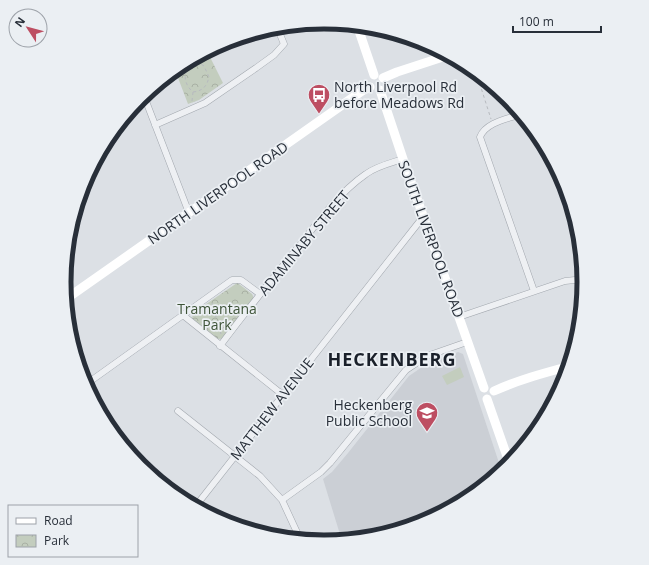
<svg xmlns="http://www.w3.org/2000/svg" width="649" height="565" viewBox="0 0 649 565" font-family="'Open Sans',sans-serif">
	<defs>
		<pattern id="park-crowns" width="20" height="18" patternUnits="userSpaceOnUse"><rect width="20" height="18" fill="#c3cdbe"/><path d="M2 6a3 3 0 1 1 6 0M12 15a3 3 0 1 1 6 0" fill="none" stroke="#a8b0a4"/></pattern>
	</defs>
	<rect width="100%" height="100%" fill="#dce0e5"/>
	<path fill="#cbcfd5" d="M458,352L463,354L502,472L469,499L424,523L375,538L342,541L323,479L332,472L348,453L409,376L425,365Z"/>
	<path fill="#c3cdbe" d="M460,367L464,377L447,385L442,376Z"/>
	<path fill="url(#park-crowns)" d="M207,51L223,83L199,100L188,104L175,70L180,66Z
		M237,283L239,284L252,294L253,296V300L223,338L220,339L215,338L192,319L193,313Z"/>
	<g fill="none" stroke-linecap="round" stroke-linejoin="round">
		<g stroke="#a2a7ae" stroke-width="7">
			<path id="street" d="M144,96L189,213
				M522,114C508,119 486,122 480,137L534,291
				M155,125L205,103L256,68L274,55L284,44L277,27
				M79,197C87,192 92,183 89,173
				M184,316L283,395
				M459,317L565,281L585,279
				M220,346C246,311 273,278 300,245C319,220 340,192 366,174C377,166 391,163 403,159
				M85,385L232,280H241L260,294
				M178,411L260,476L282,500L301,541
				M282,500L321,472L330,463L406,370L427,356L467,342
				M195,507L423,217"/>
		</g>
		<path stroke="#b7babf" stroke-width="1" stroke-dasharray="3 3" stroke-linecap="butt" d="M476,72L491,119
			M193,92C203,91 207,86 209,77L204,66L198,62
			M192,101L193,92C182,83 182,67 197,62L199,56
			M212,303L221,334"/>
		<use href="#street" stroke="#eef0f3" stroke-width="6"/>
		<path stroke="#fff" stroke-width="9" d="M357,25L374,75
			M383,78L397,72L449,55
			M380,90L403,159L484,388
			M66,299L362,91L370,87
			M494,391C518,380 544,373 570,366
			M487,399L510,465"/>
	</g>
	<defs>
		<g id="bus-pin" transform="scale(1.15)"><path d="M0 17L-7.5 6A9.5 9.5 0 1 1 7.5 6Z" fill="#bd4e62" stroke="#ebeff3"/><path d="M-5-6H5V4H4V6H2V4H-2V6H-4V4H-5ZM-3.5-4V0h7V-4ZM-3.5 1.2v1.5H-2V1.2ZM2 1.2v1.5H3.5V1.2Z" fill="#fff"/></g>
		<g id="school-pin" transform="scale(1.15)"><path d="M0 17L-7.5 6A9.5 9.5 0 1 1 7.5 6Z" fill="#bd4e62" stroke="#ebeff3"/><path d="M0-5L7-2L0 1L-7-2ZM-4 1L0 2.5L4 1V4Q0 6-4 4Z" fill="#fff"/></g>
	</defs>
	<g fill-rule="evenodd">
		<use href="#bus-pin" x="319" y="95"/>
		<use href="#school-pin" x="427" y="413"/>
	</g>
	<g text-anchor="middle" stroke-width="3.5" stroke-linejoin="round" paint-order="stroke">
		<g font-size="14" fill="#282f39" stroke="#ebeff3" text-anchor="start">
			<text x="334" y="92">North Liverpool Rd<tspan x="334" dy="16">before Meadows Rd</tspan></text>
			<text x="412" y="410" text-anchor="end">Heckenberg<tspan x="412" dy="16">Public School</tspan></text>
		</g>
		<g font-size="14" fill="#282f39" stroke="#ebeff3">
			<text transform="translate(218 193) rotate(-35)" y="5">NORTH LIVERPOOL ROAD</text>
			<text transform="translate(431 239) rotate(70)" y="5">SOUTH LIVERPOOL ROAD</text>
			<text transform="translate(304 243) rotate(-50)" y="5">ADAMINABY STREET</text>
			<text transform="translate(272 409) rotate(-52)" y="5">MATTHEW AVENUE</text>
		</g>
		<g font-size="14" fill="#3d5337" stroke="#ebeff3">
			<text x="217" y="314">Tramantana<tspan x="217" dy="16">Park</tspan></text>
		</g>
		<g font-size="18" font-weight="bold" letter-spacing="1" fill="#1a202a" stroke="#ebeff3">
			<text x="392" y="366">HECKENBERG</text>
		</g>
	</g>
	<path d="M0 0H649V565H0ZM71 282a253 253 0 1 1 506 0a253 253 0 1 1-506 0Z" fill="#ebeff3" fill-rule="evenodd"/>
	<path fill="none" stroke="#282f39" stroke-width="5" d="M71 282a253 253 0 1 1 506 0a253 253 0 1 1-506 0Z"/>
	<rect x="8" y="505" width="130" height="52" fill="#ebeff3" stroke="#9da2a9"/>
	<rect x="16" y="518" width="20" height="6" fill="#ffffff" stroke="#9da2a9"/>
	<text x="44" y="525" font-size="12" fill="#282f39">Road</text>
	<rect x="16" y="535" width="20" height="12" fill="url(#park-crowns)" stroke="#9da2a9"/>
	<text x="44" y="545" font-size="12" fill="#282f39">Park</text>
	<g transform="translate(28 28) rotate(306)"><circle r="19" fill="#ebeff3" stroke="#9da2a9"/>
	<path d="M0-3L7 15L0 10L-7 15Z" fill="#bd4e62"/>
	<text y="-6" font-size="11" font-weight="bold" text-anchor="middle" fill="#282f39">N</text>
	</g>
	<path d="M513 26v6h88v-6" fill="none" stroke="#282f39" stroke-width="2"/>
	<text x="519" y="26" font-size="12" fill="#282f39" stroke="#ebeff3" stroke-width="3" paint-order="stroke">100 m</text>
</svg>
